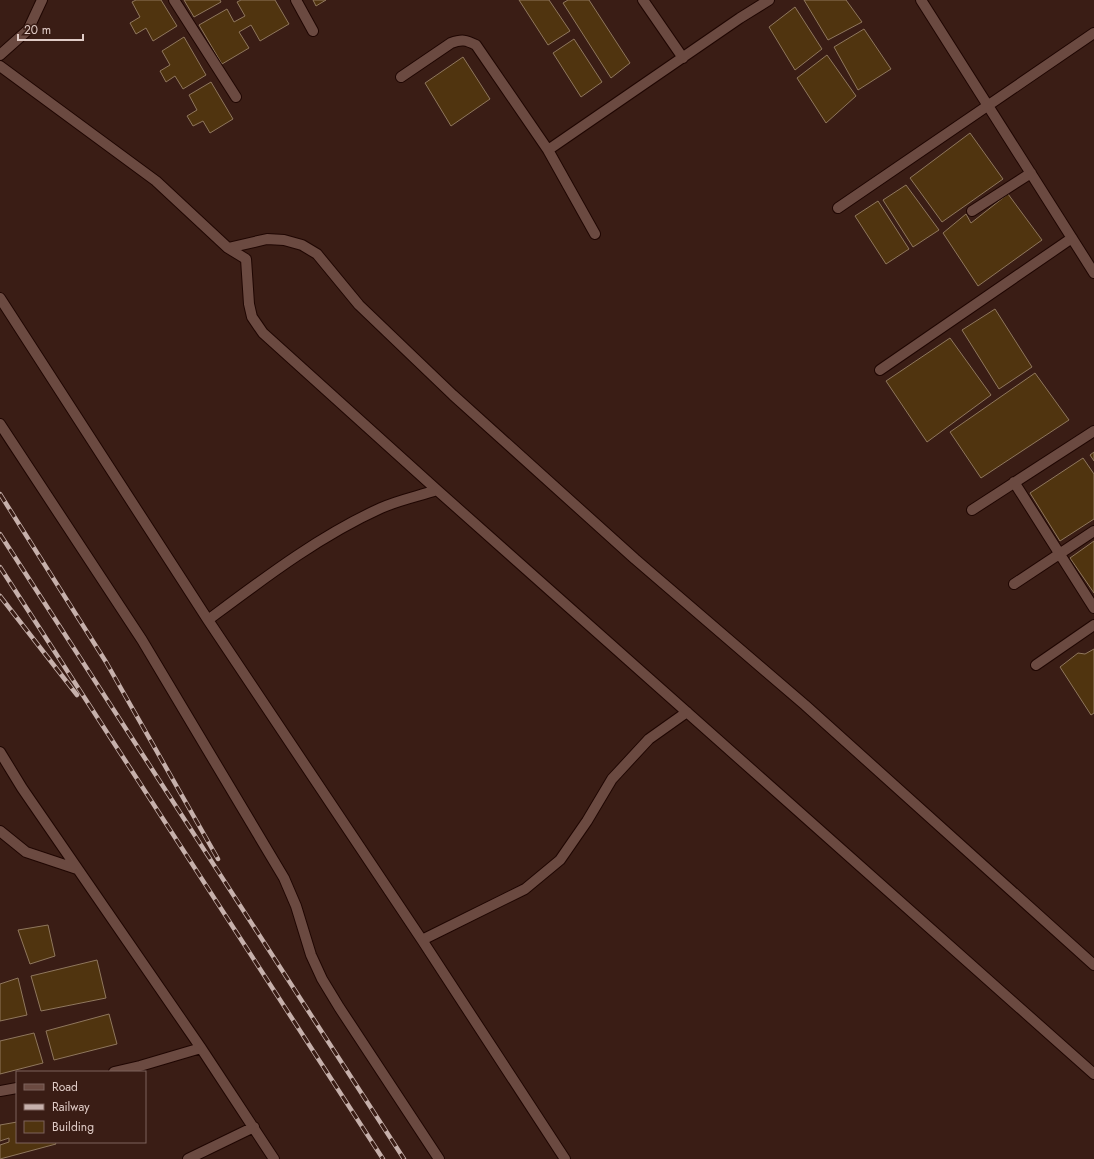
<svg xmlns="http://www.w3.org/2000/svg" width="1094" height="1159" viewBox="0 0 1094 1159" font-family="Jost,sans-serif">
	<rect width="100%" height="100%" fill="#3a1d15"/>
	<path fill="#50340f" stroke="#8f775d" d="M136,0H161L177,26L153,41L146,28L136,34L130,23L140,17L132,2Z
		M184,0H220L221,2L194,17Z
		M241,0H275L289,24L260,41L251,25L239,32L249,48L222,64L199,25L227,9L234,22L245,16L237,2Z
		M313,0H326L316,6Z
		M519,0H549L570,31L548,45Z
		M568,0H589L630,63L611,78L563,3Z
		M804,0H846L862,22L828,40Z
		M795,7L822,49L795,70L769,27Z
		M864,29L891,69L858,90L834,47Z
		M184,37L206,75L183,89L175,76L166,82L160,71L170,65L162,51Z
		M574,39L602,82L581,97L553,53Z
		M827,55L856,96L826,123L797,78Z
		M463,57L490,99L451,126L425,83Z
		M211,82L233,119L210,133L203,121L193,126L187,116L197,110L189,95Z
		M970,133L1003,179L942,222L910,178Z
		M906,185L939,230L913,247L883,200Z
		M1008,194L1042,240L978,286L943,233L966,214L971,223Z
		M878,201L909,249L886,264L855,216Z
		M995,309L1032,367L999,389L962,330Z
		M950,338L991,395L927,442L886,381Z
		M1035,373L1069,420L981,478L950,432Z
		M1094,452V461L1090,455Z
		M1083,458L1094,474V519L1060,541L1030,493Z
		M1094,541V593L1070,558Z
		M1094,649V713L1091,715L1060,667L1078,653L1085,654Z
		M48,925L55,956L30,964L18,930Z
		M97,960L106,998L41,1011L31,976Z
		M18,978L27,1015L0,1021V984Z
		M109,1014L117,1044L54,1060L46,1031Z
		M34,1033L43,1063L0,1074V1041Z
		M17,1122V1142H55L56,1144L0,1159V1145L9,1142V1138L0,1141V1125Z"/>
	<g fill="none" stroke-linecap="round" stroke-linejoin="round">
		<g stroke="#1f0602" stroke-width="12">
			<path id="minor" d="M174,0L236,97
				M296,0L313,31
				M643,0L683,58
				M921,0L1094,273
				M0,55L28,30L42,0
				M0,66L156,181L228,248L246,259L249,304L252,317L263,333L437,490L1094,1074
				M401,77L451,43C462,39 466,40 476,45L548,150L595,234
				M548,150L740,18L769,0
				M838,208L1094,33
				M972,211L1031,173
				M228,248L267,239L284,240L302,245L317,254L359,305L453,395L635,559L805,705L1094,965
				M0,298L208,620L422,940L565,1159
				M880,370L1072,238
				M0,424L142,640L284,878L296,906L311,955L322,979L339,1007L439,1159
				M1014,482L1094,608
				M972,510L1094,431
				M1014,584L1094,531
				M208,620C263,579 319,536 381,508C399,500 419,496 437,490
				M1036,665L1094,625
				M0,752L22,788L201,1048L274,1159
				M0,831L26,852L77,869
				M422,940L525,889L560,860L587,821L612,779L649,739L687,712
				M114,1072L140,1066L201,1048
				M0,1091L17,1088
				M188,1159L254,1127"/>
		</g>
		<use href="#minor" stroke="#6b4a41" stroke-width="10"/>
		<g stroke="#c6b0ab" stroke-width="4.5">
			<path id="rail" d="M0,494L106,662L218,859
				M0,534L404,1159
				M0,567L383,1159
				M0,596L77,695"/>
		</g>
		<use href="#rail" stroke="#3a1d15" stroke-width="3" stroke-dasharray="9" stroke-linecap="butt"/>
	</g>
	<rect x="16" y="1071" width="130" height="72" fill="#3a1d15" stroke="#7c635c"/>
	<rect x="24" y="1084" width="20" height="6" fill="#6b4a41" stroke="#7c635c"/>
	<text x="52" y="1091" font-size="12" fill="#e0ccc7">Road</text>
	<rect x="24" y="1104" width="20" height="6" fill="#c6b0ab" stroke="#7c635c"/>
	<text x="52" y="1111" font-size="12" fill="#e0ccc7">Railway</text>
	<rect x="24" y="1121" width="20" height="12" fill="#50340f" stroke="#7c635c"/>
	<text x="52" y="1131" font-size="12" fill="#e0ccc7">Building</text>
	<path d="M18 34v6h65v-6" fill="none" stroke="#e0ccc7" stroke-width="2"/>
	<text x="24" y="34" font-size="12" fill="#e0ccc7" stroke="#3a1d15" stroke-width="3" paint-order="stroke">20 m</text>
</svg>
